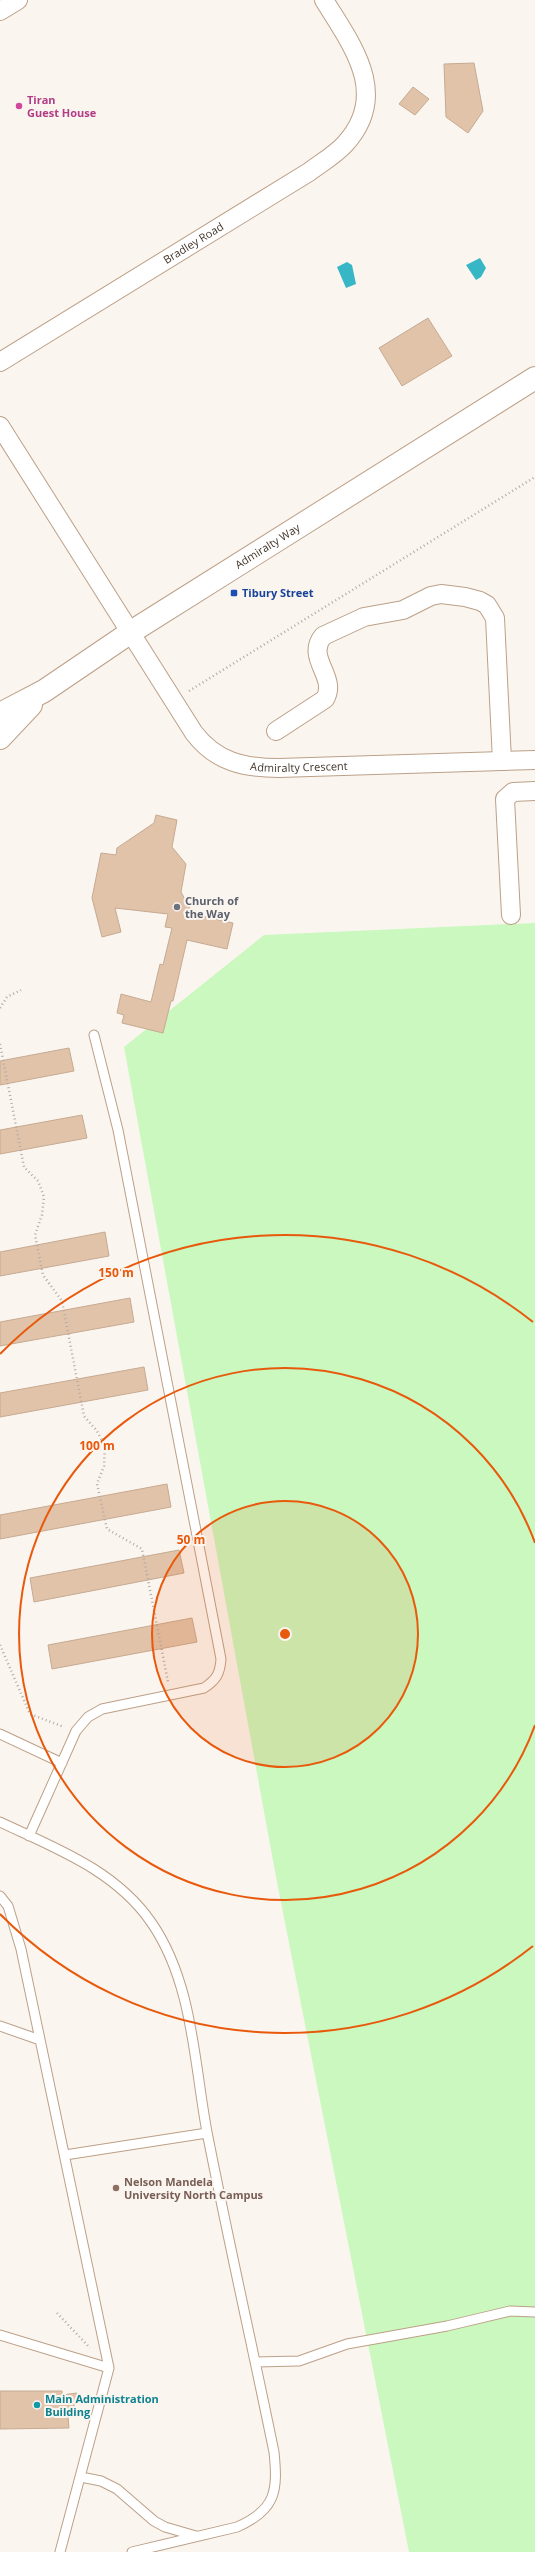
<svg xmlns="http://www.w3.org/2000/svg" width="535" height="2552" viewBox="0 0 535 2552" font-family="'Open Sans',sans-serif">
	<rect width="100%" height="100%" fill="#fbf5f0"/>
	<path fill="#caf8bf" d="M535,923V2552H409L276,1877L124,1047L264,935Z"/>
	<path fill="#37b7c6" d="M480,258L486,268L481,277L476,280L466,265Z
		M347,262L352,265L356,284L346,288L337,267Z"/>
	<path fill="#e1c3aa" stroke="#c6aa91" d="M474,63L483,111L468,133L446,117L444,64Z
		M413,87L429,99L415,115L399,104Z
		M428,318L452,356L402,386L379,348Z
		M156,815L177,820L172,847L186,864L181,892L193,914L233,923L227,949L187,940L173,1001H171L163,1033L122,1023L124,1015L117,1013L121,994L151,1002L160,964L163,965L172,928L165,927L168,914L115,908L121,932L102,937L92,898L101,853L116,855L117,848L154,823Z
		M69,1048L74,1071L0,1085V1061Z
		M82,1115L87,1138L0,1154V1130Z
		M105,1232L109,1256L0,1276V1252Z
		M130,1298L134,1322L0,1346V1322Z
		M144,1367L148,1390L0,1417V1393Z
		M167,1484L171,1507L0,1539V1515Z
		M179,1550L184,1573L34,1602L30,1578Z
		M192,1618L197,1642L52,1669L48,1645Z
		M0,2391H62V2395L77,2393L72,2416H68L69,2428L0,2429Z"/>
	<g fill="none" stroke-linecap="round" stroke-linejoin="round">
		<g stroke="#bca087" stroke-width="11">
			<path id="lane" d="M0,1734L62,1763
				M0,1822C55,1848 115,1870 151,1922C193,1982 194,2063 207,2132C228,2239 252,2345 274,2452C278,2491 276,2510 237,2527L132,2552
				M29,1836L76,1731L88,1717L102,1709L204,1688C216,1680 220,1674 221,1659L118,1130L94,1035
				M0,1896L8,1906L21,1949L109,2368L60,2552
				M0,2026L40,2040
				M65,2155L207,2133
				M0,2335L109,2368
				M256,2362L299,2361L347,2344L447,2326L510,2311L535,2312
				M81,2477L101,2481L117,2489L154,2521L165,2527L196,2536"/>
		</g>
		<g stroke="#bca087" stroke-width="20">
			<g id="street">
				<path d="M0,11L18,0"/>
				<path id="s1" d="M0,362L309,172C321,163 335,155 345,144C391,94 351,44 324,0"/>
				<path id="s2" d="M0,426L194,733C216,762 244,768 279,768L535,760"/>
				<path d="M276,731L325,699C338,677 305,658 323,636L364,617L403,610L431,596L441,594L465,597L480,601L487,605L495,618L502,761"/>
				<path d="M511,915L505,799L513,792L535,791"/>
			</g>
		</g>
		<g stroke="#bca087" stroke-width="24">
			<g id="secondary">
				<path id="s3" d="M0,714L44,691L131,632L535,378"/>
				<path d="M0,738L31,705"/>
			</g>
		</g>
		<path stroke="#b2aaa3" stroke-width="2.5" stroke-dasharray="1 3" stroke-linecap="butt" d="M189,691L535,477
			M0,1008L7,997L21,990
			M0,1044L24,1167L38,1181L44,1197L42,1215L35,1235L43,1275L62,1301L84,1416L97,1431L105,1446L104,1466L97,1484L107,1529L142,1549L168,1682
			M0,1645L30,1714L64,1727
			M57,2313L90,2348"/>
		<use href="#lane" stroke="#fff" stroke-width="9"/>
		<use href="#street" stroke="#fff" stroke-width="18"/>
		<use href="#secondary" stroke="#fff" stroke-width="22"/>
	</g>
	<circle cx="285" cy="1634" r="133" fill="#e8590c" fill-opacity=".12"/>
	<g fill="none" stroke="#e8590c" stroke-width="2">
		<circle cx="285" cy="1634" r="133"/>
		<path d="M535 1725A266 266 0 1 1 535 1543"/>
		<path d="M533 1946A399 399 0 0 1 0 1914M0 1354A399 399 0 0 1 533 1322"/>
	</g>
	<circle fill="#d1479c" stroke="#fbf5f0" stroke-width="1.5" cx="19" cy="106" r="4"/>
	<rect fill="#1a4fb4" stroke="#fbf5f0" stroke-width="1.5" x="230" y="589" width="8" height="8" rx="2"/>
	<circle fill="#6b7280" stroke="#fbf5f0" stroke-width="1.5" cx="177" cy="907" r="4"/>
	<circle fill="#8d6e63" stroke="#fbf5f0" stroke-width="1.5" cx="116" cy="2188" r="4"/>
	<circle fill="#0f9aa8" stroke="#fbf5f0" stroke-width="1.5" cx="37" cy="2405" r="4"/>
	<g text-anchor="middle" stroke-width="4" stroke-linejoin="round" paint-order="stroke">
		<g font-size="11" font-weight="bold" fill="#b23c85" stroke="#fbf5f0" text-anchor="start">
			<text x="27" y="104">Tiran<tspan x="27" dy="13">Guest House</tspan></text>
		</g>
		<g font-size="11" fill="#43372d" stroke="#fbf5f0">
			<text dy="4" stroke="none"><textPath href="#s1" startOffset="227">Bradley Road</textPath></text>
			<text dy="4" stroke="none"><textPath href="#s3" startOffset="316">Admiralty Way</textPath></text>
			<text dy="4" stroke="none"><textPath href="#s2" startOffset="479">Admiralty Crescent</textPath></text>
		</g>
		<g font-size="11" font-weight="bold" fill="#164399" stroke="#fbf5f0" text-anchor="start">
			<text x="242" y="597">Tibury Street</text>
		</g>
		<g font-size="11" font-weight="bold" fill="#5b616d" stroke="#fbf5f0" text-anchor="start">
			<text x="185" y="905">Church of<tspan x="185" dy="13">the Way</tspan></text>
		</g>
		<g font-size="11" font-weight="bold" fill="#785e54" stroke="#fbf5f0" text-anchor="start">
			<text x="124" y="2186">Nelson Mandela<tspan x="124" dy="13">University North Campus</tspan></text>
		</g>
		<g font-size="11" font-weight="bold" fill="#0d838f" stroke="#fbf5f0" text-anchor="start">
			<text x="45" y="2403">Main Administration<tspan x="45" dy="13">Building</tspan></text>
		</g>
	</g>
	<circle cx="285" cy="1634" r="6" fill="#e8590c" stroke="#fbf5f0" stroke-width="2"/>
	<g font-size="12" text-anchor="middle" font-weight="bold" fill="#e8590c" stroke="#fbf5f0" stroke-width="4" stroke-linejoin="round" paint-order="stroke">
		<text x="116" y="1277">150 m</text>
		<text x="97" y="1450">100 m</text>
		<text x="191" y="1544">50 m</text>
	</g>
</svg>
